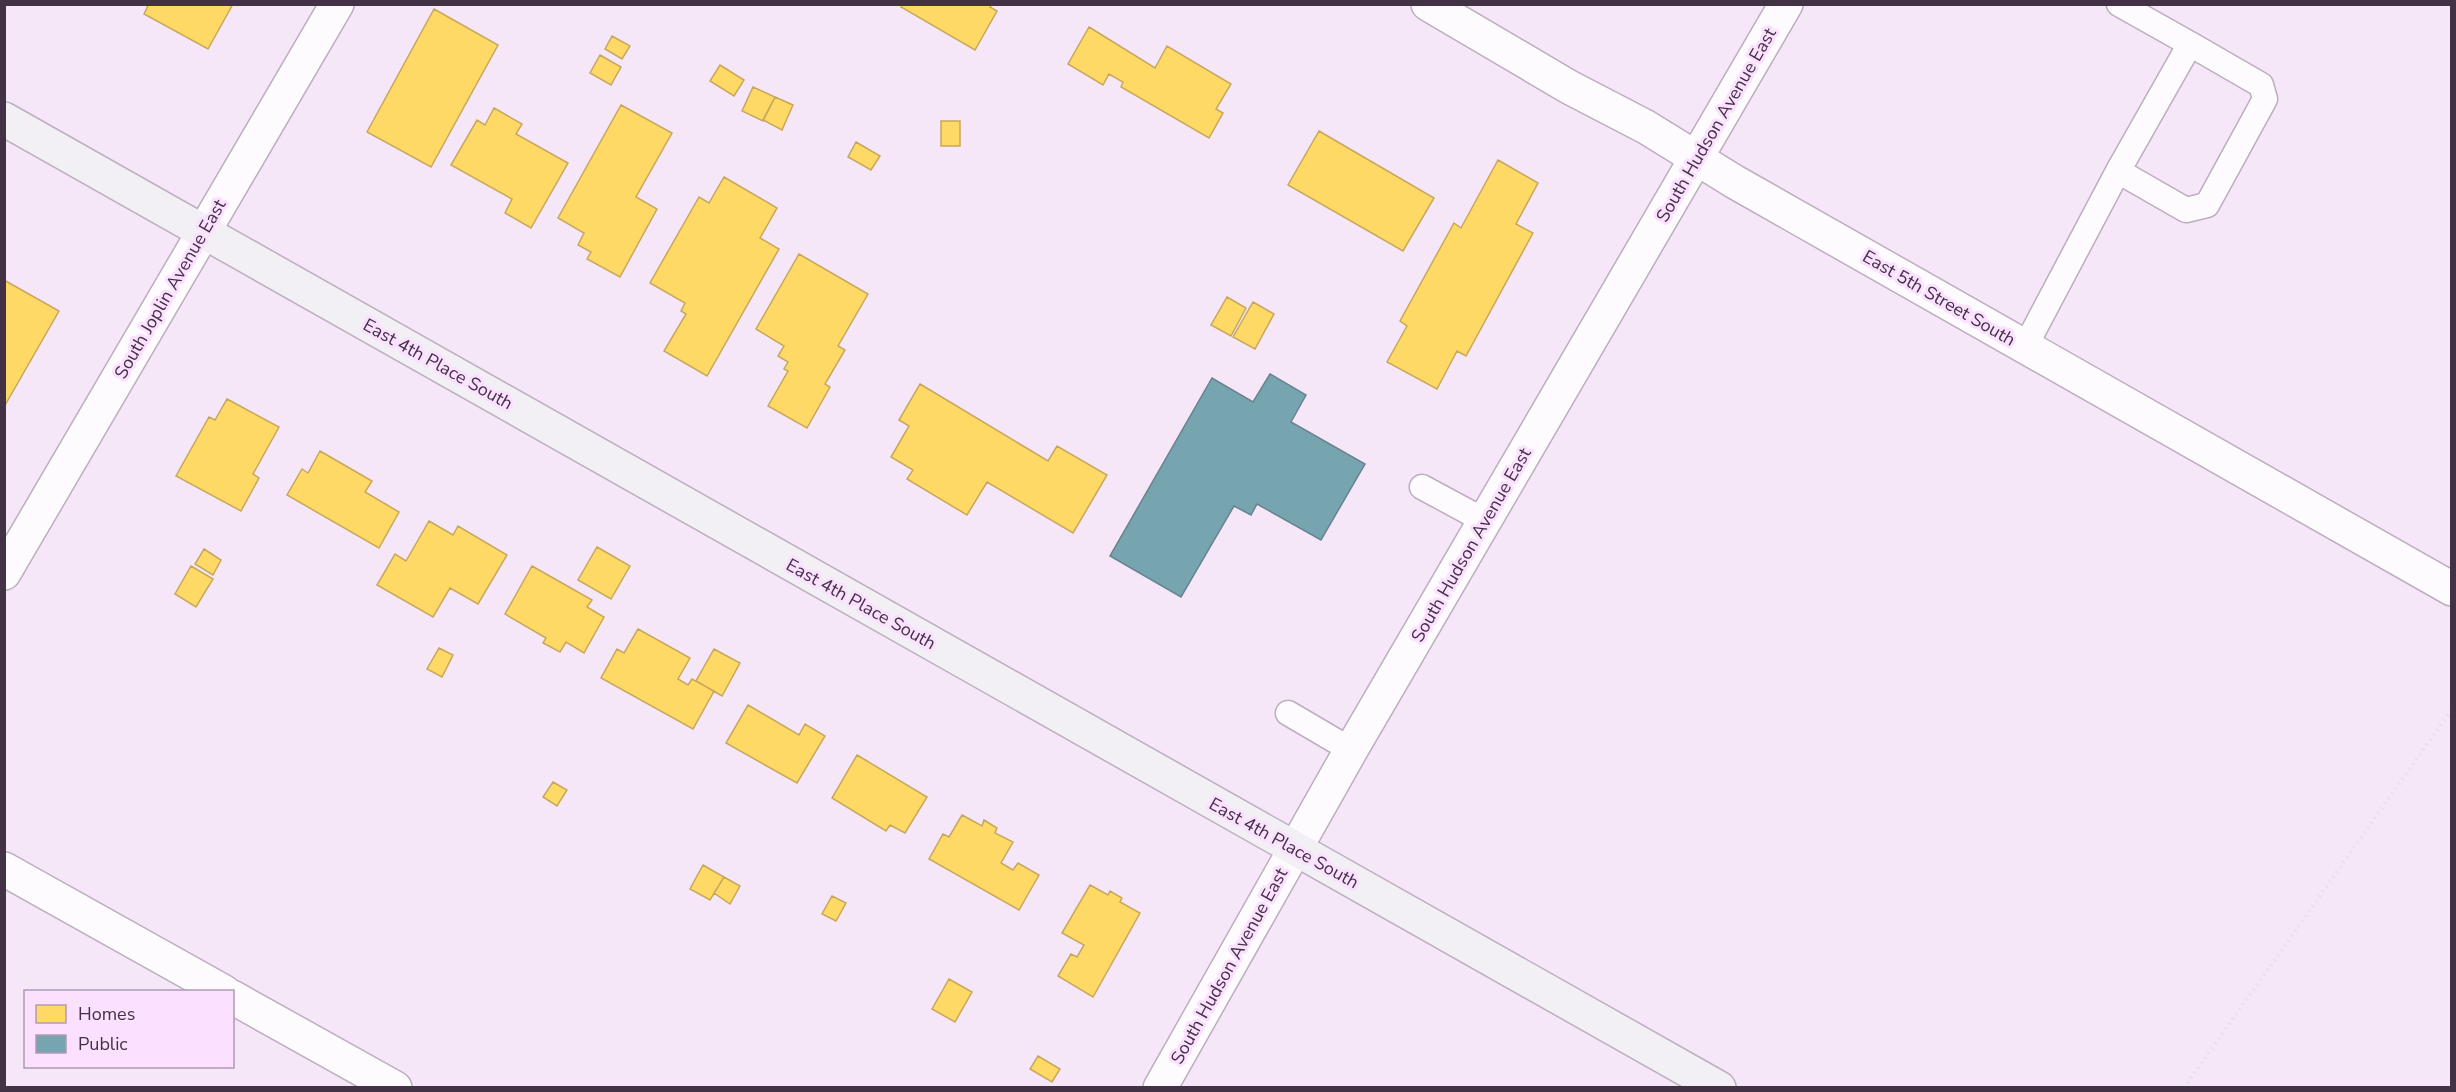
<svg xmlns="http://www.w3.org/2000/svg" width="2456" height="1092" viewBox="0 0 2456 1092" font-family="'Nunito Sans',sans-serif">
	<rect width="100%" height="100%" fill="#f6e7f8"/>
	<path fill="#ffd966" stroke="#c7a75c" stroke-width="1.5" d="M149,4H233L208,49L144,14Z
		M902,4H992L990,7L997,11L975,50L901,7Z
		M434,9L498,45L431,167L367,132Z
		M1089,27L1155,68L1167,46L1231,84L1216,109L1223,113L1209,138L1121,87L1123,82L1109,74L1103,85L1068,64Z
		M612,36L630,46L622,59L605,49Z
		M600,55L621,67L611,85L590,73Z
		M720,65L744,80L734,96L710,81Z
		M753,87L775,97L763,121L742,111Z
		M775,97L793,105L782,130L763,120Z
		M621,105L672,133L636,197L657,209L620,277L587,259L591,252L578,245L584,233L558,218Z
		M494,108L522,124L516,134L568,163L531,228L505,213L512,199L451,165L477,120L485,125Z
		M941,121H960V146H941Z
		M1319,131L1434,198L1403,251L1288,185Z
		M856,142L880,156L871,170L848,157Z
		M1498,160L1538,183L1516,224L1533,233L1466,356L1457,351L1437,389L1387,362L1407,326L1400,321L1454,223L1461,228Z
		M724,177L777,208L760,238L779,249L707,376L664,351L686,314L681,311L685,303L650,283L699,197L709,203Z
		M799,254L868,294L838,346L845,350L825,384L830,387L807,428L768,406L788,371L784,369L788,362L778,356L784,346L756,329Z
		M4,280L59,311L4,407Z
		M1227,297L1246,308L1231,336L1211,325Z
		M1253,302L1274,314L1255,349L1233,337Z
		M920,384L1048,461L1057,446L1107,475L1073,533L987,482L967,515L907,479L913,470L891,457L909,426L899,420Z
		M227,399L279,427L253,474L259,478L241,511L176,476L209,417L215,420Z
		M320,451L372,481L365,492L399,512L379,548L287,495L302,469L308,473Z
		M429,521L453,535L458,526L507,555L478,604L450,588L433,617L377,585L395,554L406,561Z
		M597,547L630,566L611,599L578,580Z
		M204,549L221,560L213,575L195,564Z
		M191,566L213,579L196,607L175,594Z
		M532,566L592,600L587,607L604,617L584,653L566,642L560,652L543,643L546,638L505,614Z
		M638,629L690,658L678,679L688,685L692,679L714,691L693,729L601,678L617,649L624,653Z
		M439,648L453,655L442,677L427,669Z
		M714,649L740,663L722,696L696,681Z
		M748,705L799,735L805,724L825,736L797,783L726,743Z
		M857,755L927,797L905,833L890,825L886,831L832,798Z
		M553,782L567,790L557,806L543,797Z
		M962,815L982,826L984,820L997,828L995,833L1013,842L1001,863L1013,870L1018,863L1039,875L1019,910L929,859L943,834L949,837Z
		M703,865L724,877L710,900L690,889Z
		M724,877L740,886L730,904L714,893Z
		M1090,885L1108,895L1110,891L1122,898L1120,902L1140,913L1093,997L1058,976L1071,954L1077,957L1084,945L1062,933Z
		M832,896L846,903L836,921L822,914Z
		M949,979L972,992L955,1022L932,1009Z
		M1038,1056L1060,1069L1052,1082L1030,1069Z"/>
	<path fill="#76a5af" stroke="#678290" stroke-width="1.5" d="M1270,374L1306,395L1291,422L1365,464L1321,540L1257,504L1251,515L1234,506L1181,597L1110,556L1212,378L1253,402Z"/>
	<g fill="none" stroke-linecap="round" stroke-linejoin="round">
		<g stroke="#bcaebe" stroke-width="27">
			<path id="lane" d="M2118,171L2186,210L2207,205L2265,99L2261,85L2190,44
				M2025,347L2118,171L2190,44L2119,4
				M1422,487L1485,521
				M1288,713L1351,750"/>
		</g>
		<g stroke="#bcaebe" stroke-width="36">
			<path id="street" d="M1428,4L1569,87L1646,127L1735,182L2452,589
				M4,573L337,4
				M4,869L224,992
				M232,997L395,1088
				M1160,1088L1351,750L1786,4"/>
		</g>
		<g stroke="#bcaebe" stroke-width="36">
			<path id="secondary" d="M4,119L1719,1088"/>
		</g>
		<path stroke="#e5e0e5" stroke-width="4" stroke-dasharray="1.5 4.5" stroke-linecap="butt" d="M2184,1088L2452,709"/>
		<use href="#lane" stroke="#fefbfe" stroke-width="24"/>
		<use href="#street" stroke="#fefbfe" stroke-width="33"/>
		<use href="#secondary" stroke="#f2f0f5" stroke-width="33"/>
	</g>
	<g text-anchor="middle" stroke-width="6" stroke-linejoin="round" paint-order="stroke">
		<g font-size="18" fill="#433246" stroke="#fbe0ff">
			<text transform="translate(1716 125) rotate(-60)" y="6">South Hudson Avenue East</text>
			<text transform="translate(170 289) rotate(-60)" y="6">South Joplin Avenue East</text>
			<text transform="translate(1939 298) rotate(30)" y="6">East 5th Street South</text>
			<text transform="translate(438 364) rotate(29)" y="6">East 4th Place South</text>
			<text transform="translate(1471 545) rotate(-60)" y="6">South Hudson Avenue East</text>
			<text transform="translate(861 604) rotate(29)" y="6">East 4th Place South</text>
			<text transform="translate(1284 843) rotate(29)" y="6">East 4th Place South</text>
			<text transform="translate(1229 966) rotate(-61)" y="6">South Hudson Avenue East</text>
		</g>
	</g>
	<rect width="2456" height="1092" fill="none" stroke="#433246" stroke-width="12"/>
	<rect x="24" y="990" width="210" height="78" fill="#fbe0ff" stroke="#b19ab5" stroke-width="1.5"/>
	<rect x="36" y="1005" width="30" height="18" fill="#ffd966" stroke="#b19ab5" stroke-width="1.5"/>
	<text x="78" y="1020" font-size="18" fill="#433246">Homes</text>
	<rect x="36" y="1035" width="30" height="18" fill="#76a5af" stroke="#b19ab5" stroke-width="1.5"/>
	<text x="78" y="1050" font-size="18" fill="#433246">Public</text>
</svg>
